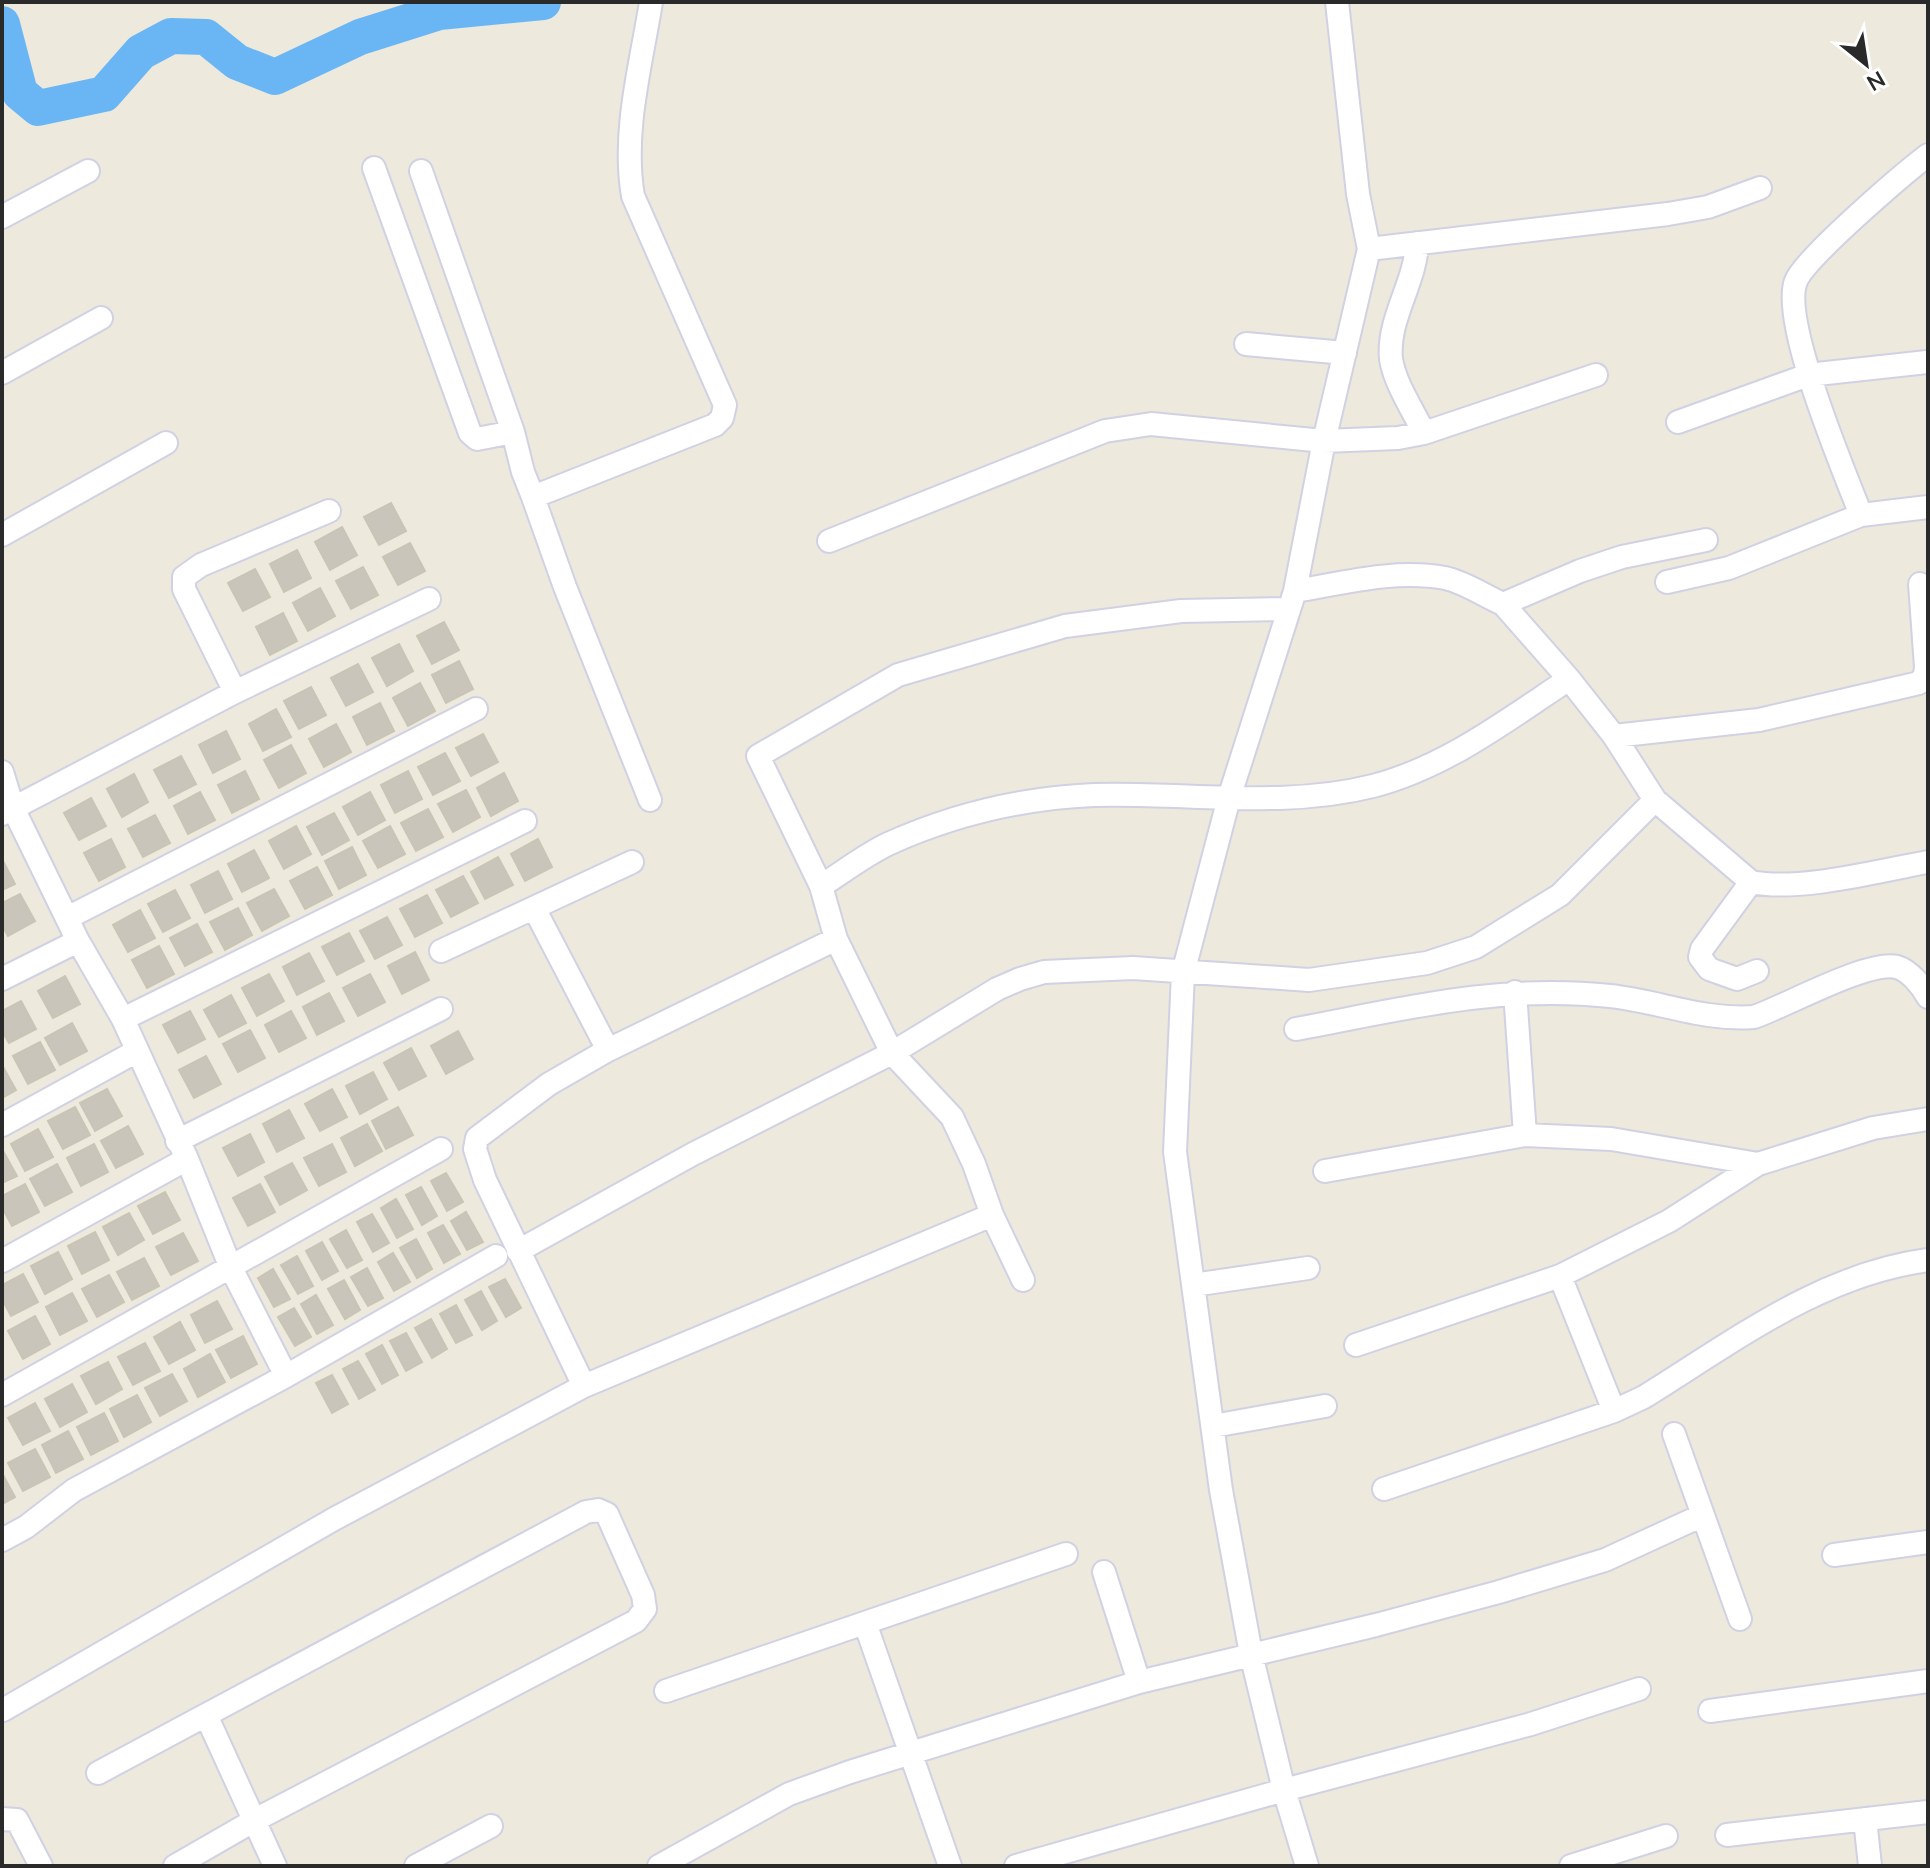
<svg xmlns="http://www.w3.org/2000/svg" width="1930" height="1868" viewBox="0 0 1930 1868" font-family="'Nunito Sans',sans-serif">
	<rect width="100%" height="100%" fill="#ede9dc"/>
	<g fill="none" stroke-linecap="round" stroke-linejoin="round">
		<path stroke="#6ab6f4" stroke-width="36" d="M2,24L20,93L38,108L104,94L141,52L171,36L206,37L237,62L275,77L360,37L439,12L543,2"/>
	</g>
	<path fill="#c9c5bb" stroke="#c9c5b5" stroke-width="2" d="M391,503L406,531L379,545L364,517Z
		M342,527L357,555L330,570L315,542Z
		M410,543L425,571L398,585L383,557Z
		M297,550L311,578L284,592L270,564Z
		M363,567L378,595L351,609L336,581Z
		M255,569L270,597L243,611L228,583Z
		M320,588L335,616L308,631L293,603Z
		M283,613L297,641L270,655L256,627Z
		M444,622L459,650L432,664L417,636Z
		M399,644L413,671L387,686L372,658Z
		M459,661L473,689L446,703L432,675Z
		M358,664L373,692L346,706L331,678Z
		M420,683L435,711L408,726L393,698Z
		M311,687L326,715L299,729L284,701Z
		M380,703L394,731L367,745L353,717Z
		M276,709L291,737L263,751L249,724Z
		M336,724L351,752L324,767L309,739Z
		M226,731L240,759L213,773L199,745Z
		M483,734L498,762L471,776L456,748Z
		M291,745L306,773L279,788L264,760Z
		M445,753L460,781L433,795L418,767Z
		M181,756L196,784L169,798L154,770Z
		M245,771L259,799L232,813L218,785Z
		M408,771L422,799L395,813L381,785Z
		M504,773L518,801L491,816L477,788Z
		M134,774L148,802L122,817L107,789Z
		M466,790L480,817L453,832L438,804Z
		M200,792L215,820L188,834L174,806Z
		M370,792L385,820L358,835L343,807Z
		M91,798L106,826L79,840L64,813Z
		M428,809L443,837L416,851L401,823Z
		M334,813L349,840L322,855L307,827Z
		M155,815L170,843L143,857L128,829Z
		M296,826L311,854L284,869L269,841Z
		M390,826L405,854L378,868L363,841Z
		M111,839L125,867L99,881L84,853Z
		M538,839L552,867L525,881L511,854Z
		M352,847L366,875L339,889L325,861Z
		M254,850L269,878L242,892L228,864Z
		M498,857L513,885L485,899L471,872Z
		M2,859L15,884L2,890Z
		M317,867L332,895L305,909L290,881Z
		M218,871L232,899L205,913L191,885Z
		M463,876L478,903L451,917L436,890Z
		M274,889L289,916L262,931L247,903Z
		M175,890L190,918L163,932L148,904Z
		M20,894L35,921L8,936L2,925V903Z
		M427,895L442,923L415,937L400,909Z
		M238,908L252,935L225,950L210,922Z
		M140,910L155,938L128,952L113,925Z
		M387,917L402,945L375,959L360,931Z
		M197,924L212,952L185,966L170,938Z
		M349,933L364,961L337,975L322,947Z
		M159,946L174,974L147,988L132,960Z
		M415,952L429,980L402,994L388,966Z
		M309,953L324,981L297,995L283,967Z
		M269,974L284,1001L257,1016L242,988Z
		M370,974L385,1002L358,1016L343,988Z
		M65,976L80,1004L53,1018L38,991Z
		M329,993L344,1021L317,1035L303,1007Z
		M231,995L246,1023L219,1037L204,1010Z
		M21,1001L36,1029L9,1043L2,1031V1011Z
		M190,1011L205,1039L178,1053L163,1025Z
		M291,1011L306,1038L279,1052L265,1025Z
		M72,1023L87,1051L60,1065L45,1038Z
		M250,1030L265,1058L238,1072L223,1044Z
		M458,1031L473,1059L446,1074L431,1046Z
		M40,1042L55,1070L28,1084L13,1056Z
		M411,1048L426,1076L399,1090L384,1063Z
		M206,1056L221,1084L194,1098L179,1070Z
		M2,1065L16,1090L2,1098Z
		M373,1072L387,1099L360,1114L346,1086Z
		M107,1089L122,1116L95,1131L80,1103Z
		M332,1089L347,1117L320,1131L305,1104Z
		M75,1107L90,1135L63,1149L48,1121Z
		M398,1107L413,1135L386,1149L372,1121Z
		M289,1110L304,1138L277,1152L263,1124Z
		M367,1124L382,1151L355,1166L341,1138Z
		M128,1126L143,1154L116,1168L101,1141Z
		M38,1129L53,1157L25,1171L11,1144Z
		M250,1134L264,1162L238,1176L223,1148Z
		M94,1144L108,1172L81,1186L67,1158Z
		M332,1144L346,1172L319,1186L304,1158Z
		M2,1149L17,1176L2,1183Z
		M292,1163L307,1190L280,1205L265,1177Z
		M57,1164L72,1192L45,1206L30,1179Z
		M446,1173L463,1202L447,1211L431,1181Z
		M25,1184L39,1212L12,1226L2,1207V1196Z
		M260,1184L275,1212L248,1226L233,1198Z
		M421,1187L437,1216L422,1225L406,1195Z
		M165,1192L180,1220L153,1234L138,1206Z
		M396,1199L413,1229L397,1238L381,1208Z
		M466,1212L483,1242L467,1250L451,1221Z
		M129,1213L144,1240L118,1255L103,1227Z
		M372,1214L389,1243L373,1252L357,1222Z
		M443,1225L460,1254L444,1263L428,1233Z
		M346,1230L362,1260L347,1268L330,1239Z
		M95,1232L109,1260L82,1274L68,1246Z
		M183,1233L198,1261L171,1275L156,1247Z
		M416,1239L432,1269L417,1278L400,1248Z
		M322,1242L338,1271L322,1280L306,1251Z
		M58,1252L72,1279L45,1294L31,1266Z
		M393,1253L410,1282L394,1291L378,1262Z
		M297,1256L313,1286L298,1294L281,1265Z
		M144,1258L159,1286L132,1300L117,1272Z
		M367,1268L383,1298L368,1306L351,1277Z
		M273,1269L290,1299L274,1307L258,1278Z
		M23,1274L38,1302L11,1316L2,1299V1285Z
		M109,1275L124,1302L97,1317L82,1289Z
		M505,1279L521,1308L506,1317L489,1287Z
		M344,1280L360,1310L345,1319L328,1289Z
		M481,1291L497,1321L482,1330L465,1300Z
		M72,1293L87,1321L60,1335L46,1307Z
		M316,1295L333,1325L317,1334L301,1304Z
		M217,1301L232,1329L205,1343L191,1315Z
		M456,1305L472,1335L456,1343L440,1314Z
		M294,1308L311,1337L295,1346L278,1317Z
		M35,1316L50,1344L23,1359L8,1331Z
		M431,1319L447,1349L432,1358L415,1328Z
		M180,1322L195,1350L169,1364L154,1337Z
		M406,1333L422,1362L406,1371L390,1341Z
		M243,1336L257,1364L231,1378L216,1350Z
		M145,1343L160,1371L133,1385L118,1357Z
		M382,1345L398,1375L382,1384L366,1354Z
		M210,1354L225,1382L198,1397L184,1369Z
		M358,1361L375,1390L359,1399L343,1369Z
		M108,1362L122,1389L96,1404L81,1376Z
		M172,1374L187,1401L160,1416L145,1388Z
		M332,1375L348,1404L332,1413L316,1383Z
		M72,1384L87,1412L60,1427L45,1399Z
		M137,1395L151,1422L124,1437L110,1409Z
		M35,1403L50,1431L23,1445L8,1418Z
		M104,1413L118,1441L91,1455L77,1427Z
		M68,1431L83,1459L56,1473L42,1445Z
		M35,1449L50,1477L23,1491L8,1463Z
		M2,1473L15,1497L2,1504Z"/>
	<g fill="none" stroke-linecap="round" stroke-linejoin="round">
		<g stroke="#d1d1e4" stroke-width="26">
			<path id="minor" d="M374,168L470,433L477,439L513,432
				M421,171L513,432L523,472L533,497L715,425L722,418L725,405L633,196C622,132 641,65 651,2
				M2,217L88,171
				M1417,243C1416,282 1387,319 1391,359C1395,384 1413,410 1424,433
				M1369,249L1668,214L1708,207L1760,188
				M1246,344L1345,353
				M2,373L101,318
				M1678,422L1808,375L1927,362
				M533,497L565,587L650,800
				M1861,515C1844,471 1780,320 1796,281C1805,258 1903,174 1928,155
				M2,535L166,443
				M829,541L1105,431L1151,424L1324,441L1398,438L1424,433L1596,375
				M1667,582L1729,568L1861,515L1928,507
				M1295,591C1344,583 1395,569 1445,578C1464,582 1485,596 1503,604L1580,571L1622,557L1706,540
				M1503,604L1569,679L1614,736L1655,800L1751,882C1799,892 1877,871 1928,862
				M235,692L184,589V577L201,565L329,511
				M1614,736L1759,720L1919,683L1925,675L1926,667L1920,584
				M2,772L13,808L78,941L123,1019L187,1159L231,1268L286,1376
				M2,814L235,692L429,599
				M1751,882L1702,949L1700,957L1709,969L1737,979L1757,971
				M821,886C843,872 865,855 888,844C952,815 1024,798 1094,795C1187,792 1281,809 1373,786C1446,767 1507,720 1569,679
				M534,908L608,1050
				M67,918L476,709
				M441,951L632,862
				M2,979L78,941
				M1515,992L1525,1135
				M123,1019L525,821
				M1296,1029C1403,1009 1499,984 1610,996C1658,1001 1704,1021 1754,1017C1786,1006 1868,960 1897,967C1910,971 1922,986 1928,997
				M2,1125L137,1051
				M177,1141L441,1009
				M1325,1171L1525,1135L1611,1139L1758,1164
				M518,1251L693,1154L892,1053L997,989L1020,979L1044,972L1133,968L1309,980L1427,963L1476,947L1560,895L1655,800
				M2,1261L187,1159
				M1560,1276L1614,1411
				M1023,1280L992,1215L974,1164L952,1117L892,1053L836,939L821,886L758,756L898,675L1065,626L1181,611L1289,609
				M1193,1285L1308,1268
				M1356,1345L1560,1276L1669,1221L1758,1164L1873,1128L1928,1119
				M584,1386L485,1180L475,1149L477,1138L549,1084L608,1050L836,939
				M2,1395L441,1149
				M1213,1426L1325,1406
				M1674,1434L1740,1619
				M1384,1489L1614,1411L1644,1397C1733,1342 1821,1274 1928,1260
				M2,1540L26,1527L74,1490L286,1376L496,1256
				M1834,1555L1928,1542
				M1104,1572L1139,1682
				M865,1623L950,1866
				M666,1691L1066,1554
				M3,1710L334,1519L584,1386L992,1215
				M1710,1711L1928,1681
				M98,1773L206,1715
				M2,1819L17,1820L41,1866
				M1865,1819L1870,1866
				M1727,1835L1928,1812
				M175,1866L255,1820L636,1621L645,1609L643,1595L607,1514L598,1510L586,1512L206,1715L275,1866
				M416,1866L491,1826
				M659,1866L789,1794L850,1772L1139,1682L1376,1625L1499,1592L1605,1560L1703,1515
				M1016,1866L1284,1790L1531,1724L1639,1689
				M1307,1866L1284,1790L1251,1654L1221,1490L1175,1152L1183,973L1229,798L1295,591L1324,441L1369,249L1358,194L1337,2
				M1571,1866L1666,1836"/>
		</g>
		<use href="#minor" stroke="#fff" stroke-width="22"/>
	</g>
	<rect width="1930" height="1868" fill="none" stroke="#2a2a2a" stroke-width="8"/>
	<g transform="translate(1866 64) rotate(150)" stroke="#ffffff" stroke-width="6" paint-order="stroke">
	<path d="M0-6L14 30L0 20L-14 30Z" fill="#2a2a2a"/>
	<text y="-12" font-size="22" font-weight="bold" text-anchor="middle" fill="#2a2a2a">N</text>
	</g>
</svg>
